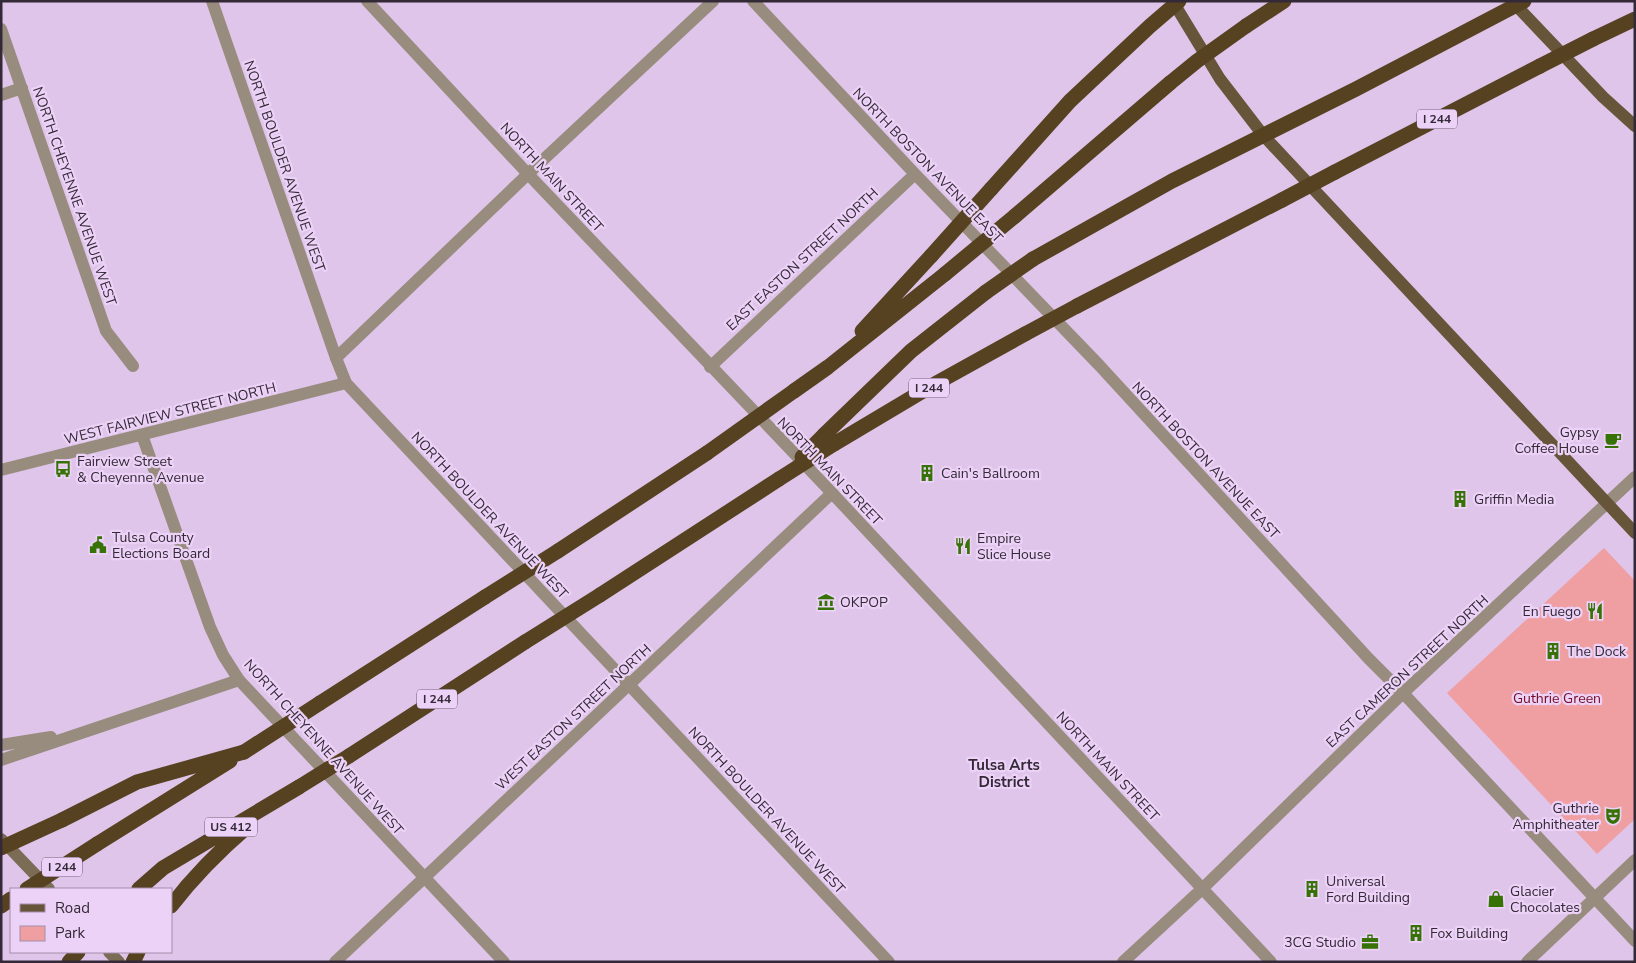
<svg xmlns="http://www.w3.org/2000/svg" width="1636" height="963" viewBox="0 0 1636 963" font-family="'Nunito Sans',sans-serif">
	<rect width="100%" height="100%" fill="#dec5e9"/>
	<path fill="#ef9ea2" d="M1604,548L1635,581V819L1597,854L1447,693Z"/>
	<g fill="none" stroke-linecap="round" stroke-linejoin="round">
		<path stroke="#978c7e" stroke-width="12" d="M753,1L915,174L1099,365L1369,659L1403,693
			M1,29L106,331L133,366
			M1,95L22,88
			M336,358L528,174L713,1
			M710,367L915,174
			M142,435L210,627L223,655L239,680
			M335,962L832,493
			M1527,962L1635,860"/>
		<path stroke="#978c7e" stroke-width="12" d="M212,1L336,358L346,383L889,962
			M367,1L528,174L832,493L1271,962
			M1,470L346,383
			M1403,693L1635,941
			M1,745L51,737
			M1,760L239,680L504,962
			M1123,962L1202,889L1403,693L1635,477"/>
		<path stroke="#7b6c56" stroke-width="12" d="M1,839L49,889
			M109,952L119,962"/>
		<path stroke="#67553a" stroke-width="12" d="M1512,1L1603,97L1635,126
			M1175,5L1220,79L1263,135L1635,533"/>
		<path stroke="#564121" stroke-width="15" d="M1246,26L1284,1
			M1593,39L1635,19
			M1335,172L1540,66
			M991,189L1070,101L1150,26L1179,1
			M1015,216L1170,83
			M1033,259L1172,181L1356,89L1524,1
			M1077,306L1282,200
			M862,331L931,256
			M794,391L828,367L945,274
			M824,435L911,351L986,292
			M834,444L933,385L1025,334
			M558,551L707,453
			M600,595L779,479
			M320,703L485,597
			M349,756L525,642
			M62,820L137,782L244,752
			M97,844L230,761
			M139,889L163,868L299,787
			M1,906L11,899
			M171,906C194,876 220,850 248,826
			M69,962L78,952
			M133,962L138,952"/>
		<path stroke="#564121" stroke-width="15" d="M1540,66L1593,39
			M1170,83L1197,61L1246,26
			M1282,200L1335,172
			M931,256L991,189
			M945,274L1015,216
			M986,292L1033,259
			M1025,334L1077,306
			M707,453L794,391
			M802,457L824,435
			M779,479L834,444
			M485,597L558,551
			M525,642L600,595
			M244,752L320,703
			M299,787L349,756
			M1,848L62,820
			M27,889L97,844"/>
	</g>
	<defs>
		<g id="cafe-bare" transform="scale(1.35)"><path d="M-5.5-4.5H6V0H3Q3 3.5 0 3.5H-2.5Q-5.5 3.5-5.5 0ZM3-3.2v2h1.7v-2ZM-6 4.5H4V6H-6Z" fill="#367206" stroke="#ecd2f6" stroke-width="2.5" paint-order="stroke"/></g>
		<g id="bus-bare" transform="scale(1.35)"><path d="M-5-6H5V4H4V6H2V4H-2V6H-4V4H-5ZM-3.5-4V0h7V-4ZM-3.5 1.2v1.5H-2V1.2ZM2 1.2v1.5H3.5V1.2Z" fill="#367206" stroke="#ecd2f6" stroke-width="2.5" paint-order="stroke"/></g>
		<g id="building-bare" transform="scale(1.35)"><path d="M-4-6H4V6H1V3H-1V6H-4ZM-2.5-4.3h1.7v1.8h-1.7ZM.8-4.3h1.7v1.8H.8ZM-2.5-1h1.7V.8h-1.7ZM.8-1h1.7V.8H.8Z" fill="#367206" stroke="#ecd2f6" stroke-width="2.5" paint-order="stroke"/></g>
		<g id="civic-bare" transform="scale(1.35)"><path d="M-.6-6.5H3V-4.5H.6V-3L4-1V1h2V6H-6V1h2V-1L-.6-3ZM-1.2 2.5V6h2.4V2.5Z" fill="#367206" stroke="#ecd2f6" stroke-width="2.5" paint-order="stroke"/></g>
		<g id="restaurant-bare" transform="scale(1.35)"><path d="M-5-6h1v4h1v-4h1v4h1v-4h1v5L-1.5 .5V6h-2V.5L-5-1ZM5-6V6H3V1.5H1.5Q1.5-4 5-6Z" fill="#367206" stroke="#ecd2f6" stroke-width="2.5" paint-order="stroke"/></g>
		<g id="museum-bare" transform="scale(1.35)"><path d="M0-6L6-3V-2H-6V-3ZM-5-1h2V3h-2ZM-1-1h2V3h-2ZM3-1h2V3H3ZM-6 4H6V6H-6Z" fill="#367206" stroke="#ecd2f6" stroke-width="2.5" paint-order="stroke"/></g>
		<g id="theatre-bare" transform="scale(1.35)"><path d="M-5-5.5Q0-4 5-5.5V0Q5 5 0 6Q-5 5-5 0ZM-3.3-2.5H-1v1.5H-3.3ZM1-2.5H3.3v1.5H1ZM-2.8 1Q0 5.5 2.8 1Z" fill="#367206" stroke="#ecd2f6" stroke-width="2.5" paint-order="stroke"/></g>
		<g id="shop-bare" transform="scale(1.35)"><path d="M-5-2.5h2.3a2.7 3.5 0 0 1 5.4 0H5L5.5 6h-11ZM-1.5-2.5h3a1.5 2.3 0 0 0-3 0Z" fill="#367206" stroke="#ecd2f6" stroke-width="2.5" paint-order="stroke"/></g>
		<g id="office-bare" transform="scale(1.35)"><path d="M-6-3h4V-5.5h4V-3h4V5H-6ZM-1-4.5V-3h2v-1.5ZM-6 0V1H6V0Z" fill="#367206" stroke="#ecd2f6" stroke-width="2.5" paint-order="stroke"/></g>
	</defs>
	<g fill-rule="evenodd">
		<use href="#cafe-bare" x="1613" y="440"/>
		<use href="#bus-bare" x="63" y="469"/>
		<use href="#building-bare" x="927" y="473"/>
		<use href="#building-bare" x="1460" y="499"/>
		<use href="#civic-bare" x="98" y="545"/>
		<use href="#restaurant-bare" x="963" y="546"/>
		<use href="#museum-bare" x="826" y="602"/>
		<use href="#restaurant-bare" x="1595" y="611"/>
		<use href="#building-bare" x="1553" y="651"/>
		<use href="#theatre-bare" x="1613" y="816"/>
		<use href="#building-bare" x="1312" y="889"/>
		<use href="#shop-bare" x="1496" y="899"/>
		<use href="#building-bare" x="1416" y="933"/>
		<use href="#office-bare" x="1370" y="942"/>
	</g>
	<g text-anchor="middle" stroke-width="4.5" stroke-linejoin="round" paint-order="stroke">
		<g fill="#ecd2f6" stroke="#6a5c70" stroke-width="1">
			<rect x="1417" y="109.5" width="40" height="19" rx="4"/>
			<rect x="909" y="378.5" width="40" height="19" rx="4"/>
			<rect x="417" y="689.5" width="40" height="19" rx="4"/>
			<rect x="205" y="817.5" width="52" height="19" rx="4"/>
			<rect x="42" y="857.5" width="40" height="19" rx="4"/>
		</g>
		<g font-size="12" font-weight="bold" fill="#332937">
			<text x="1437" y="123">I 244</text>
			<text x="929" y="392">I 244</text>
			<text x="437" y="703">I 244</text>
			<text x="231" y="831">US 412</text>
			<text x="62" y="871">I 244</text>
		</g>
		<g font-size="14" fill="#332937" stroke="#ecd2f6">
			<text transform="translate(928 165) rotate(46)" y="5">NORTH BOSTON AVENUE EAST</text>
			<text transform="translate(285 166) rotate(71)" y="5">NORTH BOULDER AVENUE WEST</text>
			<text transform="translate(552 177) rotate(47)" y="5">NORTH MAIN STREET</text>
			<text transform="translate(75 196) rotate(71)" y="5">NORTH CHEYENNE AVENUE WEST</text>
			<text transform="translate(802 259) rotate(-43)" y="5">EAST EASTON STREET NORTH</text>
			<text transform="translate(170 413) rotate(-14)" y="5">WEST FAIRVIEW STREET NORTH</text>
			<text transform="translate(1206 460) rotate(47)" y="5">NORTH BOSTON AVENUE EAST</text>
			<text transform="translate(830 471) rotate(46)" y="5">NORTH MAIN STREET</text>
			<text transform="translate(490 515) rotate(47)" y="5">NORTH BOULDER AVENUE WEST</text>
			<text transform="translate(1407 671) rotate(-43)" y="5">EAST CAMERON STREET NORTH</text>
			<text transform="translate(573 717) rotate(-43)" y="5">WEST EASTON STREET NORTH</text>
			<text transform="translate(324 747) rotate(48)" y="5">NORTH CHEYENNE AVENUE WEST</text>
			<text transform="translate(1108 766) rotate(47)" y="5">NORTH MAIN STREET</text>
			<text transform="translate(767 810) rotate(47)" y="5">NORTH BOULDER AVENUE WEST</text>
		</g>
		<g font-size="14" fill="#332937" stroke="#ecd2f6" text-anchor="start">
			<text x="1599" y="437" text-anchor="end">Gypsy<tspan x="1599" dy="16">Coffee House</tspan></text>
			<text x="77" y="466">Fairview Street<tspan x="77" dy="16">&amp; Cheyenne Avenue</tspan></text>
			<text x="941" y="478">Cain's Ballroom</text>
			<text x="1474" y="504">Griffin Media</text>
			<text x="112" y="542">Tulsa County<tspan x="112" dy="16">Elections Board</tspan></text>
			<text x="977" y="543">Empire<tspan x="977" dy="16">Slice House</tspan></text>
			<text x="840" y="607">OKPOP</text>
			<text x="1581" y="616" text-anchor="end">En Fuego</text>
			<text x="1567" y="656">The Dock</text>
			<text x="1599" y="813" text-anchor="end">Guthrie<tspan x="1599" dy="16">Amphitheater</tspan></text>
			<text x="1326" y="886">Universal<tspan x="1326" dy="16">Ford Building</tspan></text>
			<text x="1510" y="896">Glacier<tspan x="1510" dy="16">Chocolates</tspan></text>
			<text x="1430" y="938">Fox Building</text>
			<text x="1356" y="947" text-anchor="end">3CG Studio</text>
		</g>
		<g font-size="14" fill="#750d24" stroke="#ecd2f6">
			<text x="1557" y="703">Guthrie Green</text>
		</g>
		<g font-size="15" font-weight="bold" fill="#332937" stroke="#ecd2f6">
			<text x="1004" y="770">Tulsa Arts<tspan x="1004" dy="17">District</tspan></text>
		</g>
	</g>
	<rect width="1636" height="963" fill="none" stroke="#332937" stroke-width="5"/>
	<rect x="10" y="888" width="162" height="65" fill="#ecd2f6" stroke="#a28eaa"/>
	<rect x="20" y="904" width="25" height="8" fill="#67553a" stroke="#a28eaa"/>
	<text x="55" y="913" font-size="15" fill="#332937">Road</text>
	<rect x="20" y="926" width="25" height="15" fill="#ef9ea2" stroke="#a28eaa"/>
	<text x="55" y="938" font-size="15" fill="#332937">Park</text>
</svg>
